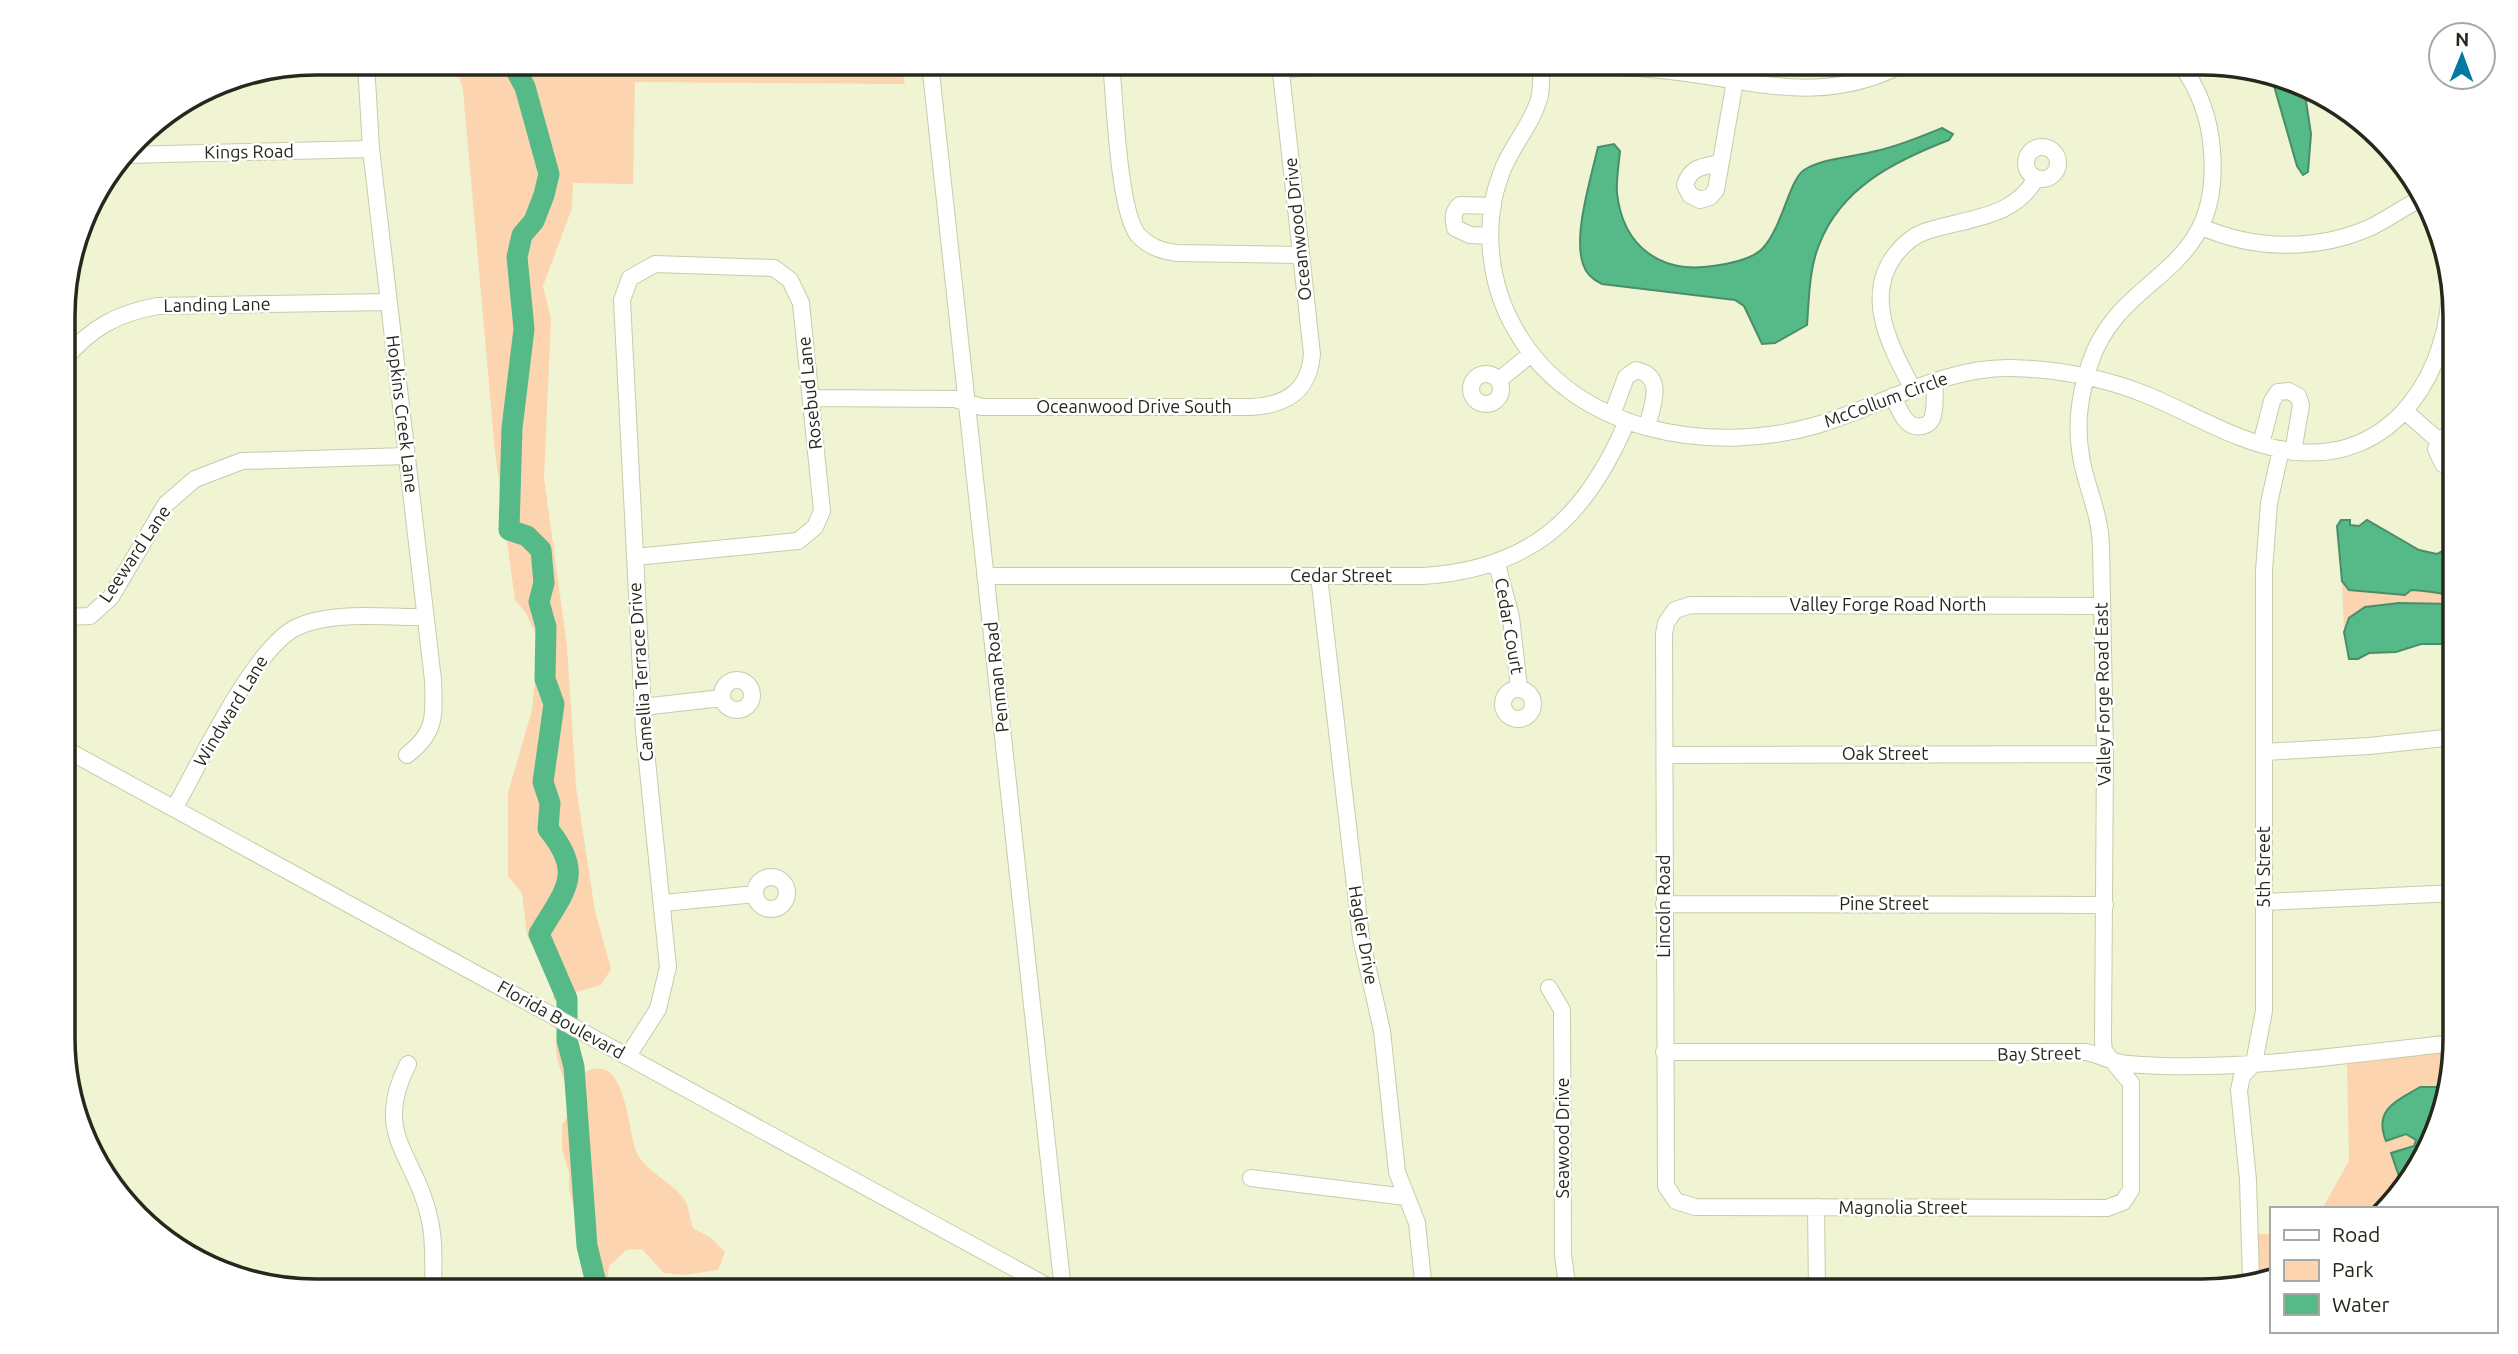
<svg xmlns="http://www.w3.org/2000/svg" width="2518" height="1354" viewBox="0 0 2518 1354" font-family="Ubuntu,sans-serif">
	<rect width="100%" height="100%" fill="#f1f4d2"/>
	<path fill="#fcd4af" d="M455,63H900L905,84L635,82L633,184L573,183L572,208L543,286L551,319L544,478L567,646L576,787L595,911L611,969L601,985L576,992V1012L553,999L554,982L527,935L522,893L508,876V793L532,710L536,671V635L526,613L515,600L495,452L463,90Z
		M2342,581L2349,590L2405,595L2411,590C2426,590 2439,594 2454,595V604L2399,603L2349,618L2344,632Z
		M558,1033L577,1044L583,1073C629,1047 627,1139 639,1157C650,1174 672,1182 683,1198C689,1205 690,1219 693,1228L711,1238L725,1252L718,1270L683,1275L664,1273L642,1249L626,1250L609,1266L606,1291L586,1290L587,1265L579,1254L576,1241L577,1219L569,1190V1172L562,1150V1124C581,1105 557,1072 556,1050C555,1044 557,1038 558,1033Z
		M2452,1050L2429,1150L2377,1209H2322L2349,1161L2347,1061Z
		M2257,1234H2271V1273L2257,1277Z"/>
	<path fill="#56ba88" stroke="#488e68" stroke-width="2" d="M2272,79L2312,89L2306,101L2311,134L2308,172L2303,175L2297,166Z
		M1942,128L1953,134L1949,140C1895,161 1841,187 1819,245C1809,269 1809,300 1807,325L1775,343L1762,344L1744,306L1735,300L1602,284C1593,280 1586,274 1583,264C1573,235 1591,178 1598,147L1614,144L1620,151C1619,164 1616,179 1617,193C1623,247 1661,274 1713,266C1728,264 1751,260 1762,249C1782,229 1789,180 1804,170C1823,158 1854,157 1876,151C1899,146 1920,137 1942,128Z
		M2341,520H2350V525L2359,526L2367,520L2419,550L2437,554L2454,545V595C2439,594 2426,590 2411,590L2405,595L2349,590L2342,581L2337,526Z
		M2399,603L2454,604V644H2421L2396,652L2369,653L2358,659H2349L2344,632L2349,618L2365,607Z
		M2420,1087H2436L2442,1092L2429,1150L2406,1176H2399L2391,1153L2414,1146L2416,1140L2406,1134L2386,1141C2373,1109 2397,1101 2420,1087Z"/>
	<g fill="none" stroke-linecap="round" stroke-linejoin="round">
		<path stroke="#56ba88" stroke-width="21" d="M512,63L525,87L549,174L544,195L534,221L522,235L517,257L524,329L512,428L509,530L527,536L541,550L544,583L539,602L546,627L545,679L554,704L543,782L550,803L548,829C585,874 565,890 539,934L567,999V1040L574,1067L587,1246L598,1291"/>
		<g stroke="#c8cbaa" stroke-width="18">
			<path id="minor" d="M366,63L371,149L433,680C434,715 437,732 407,755
				M930,63L1063,1291
				M1111,63C1115,100 1118,210 1138,235C1149,247 1162,251 1177,253L1301,255
				M1517,63C1564,66 1613,65 1660,70C1749,78 1819,109 1905,63
				M1541,65C1541,76 1542,89 1539,99C1531,127 1510,147 1501,174C1482,223 1489,284 1515,329C1573,433 1711,456 1817,425C1882,406 1942,367 2011,368C2056,369 2105,378 2147,395C2193,414 2240,444 2290,451C2394,466 2453,369 2450,276
				M1281,70L1348,63
				M2026 163a16 16 0 1 1 32 0a16 16 0 1 1-32 0Z
				M127,155L371,149
				M1720,163C1703,167 1691,166 1685,185L1690,195L1700,200L1710,197L1716,190L1735,81
				M2202,227C2254,250 2316,251 2369,228C2387,220 2403,207 2421,199
				M1490,236L1470,235L1455,228C1453,219 1452,212 1460,205L1493,206
				M64,360C90,328 118,313 158,306L389,302
				M1471 389a15 15 0 1 1 30 0a15 15 0 1 1-30 0Z
				M1499,380L1531,354
				M1913,389C1891,348 1863,297 1895,255C1902,246 1913,236 1924,232C1963,218 2014,220 2036,178
				M1893,396C1899,408 1905,430 1922,426C1928,425 1932,421 1933,415C1936,405 1934,392 1935,381
				M811,398L955,399L982,407H1251C1287,405 1309,391 1312,354L1280,63
				M2406,412L2439,441
				M1612,415L1626,377L1636,370C1666,376 1652,406 1647,427
				M2453,435L2442,438L2436,449L2443,464L2453,467
				M2261,444L2272,401L2278,392L2289,391L2298,396L2301,405L2293,452
				M1497,564L1511,617L1519,688
				M985,576H1423C1531,569 1586,518 1627,421
				M1319,576L1361,938L1382,1031L1397,1172L1417,1223L1424,1291
				M2101,606L1691,605L1675,610L1666,623L1664,634L1666,1186L1676,1201L1695,1207L2107,1208L2123,1202L2131,1190V1083L2104,1051L2103,1041L2105,754L2101,545C2100,515 2088,491 2082,462C2075,427 2079,397 2090,363C2121,270 2222,278 2212,151C2210,120 2199,87 2179,63
				M64,617L90,616L111,597L166,504L195,479L242,461L406,456
				M722 695a15 15 0 1 1 30 0a15 15 0 1 1-30 0Z
				M1503 704a15 15 0 1 1 30 0a15 15 0 1 1-30 0Z
				M642,707L722,698
				M65,749L1056,1291
				M2264,752L2369,746L2454,737
				M1665,755L2105,754
				M175,807C200,763 254,647 297,627C334,610 386,618 425,617
				M755 893a16 16 0 1 1 32 0a16 16 0 1 1-32 0Z
				M2264,902L2455,893
				M664,903L755,894
				M1664,904L2105,905
				M1549,988L1562,1010L1563,1255L1568,1291
				M1664,1052H2086C2100,1055 2114,1063 2128,1064C2236,1073 2347,1054 2454,1043
				M628,1056L658,1009L668,967L644,731L622,300L630,278L655,264L774,268L790,280L801,303L822,511L815,527L798,541L635,557
				M408,1064C371,1136 417,1155 430,1221C435,1244 433,1268 433,1291
				M1251,1178L1406,1197
				M1816,1207L1817,1291
				M2251,1280L2248,1180L2239,1090L2242,1076L2254,1063L2264,1011V571L2269,503L2281,449"/>
		</g>
		<use href="#minor" stroke="#fff" stroke-width="16"/>
	</g>
	<g text-anchor="middle" stroke-width="5" stroke-linejoin="round" paint-order="stroke">
		<g font-size="18" fill="#27281c" stroke="#fff">
			<text transform="translate(249 152) rotate(-1)" y="6">Kings Road</text>
			<text transform="translate(1298 229) rotate(-96)" y="6">Oceanwood Drive</text>
			<text transform="translate(217 305) rotate(-1)" y="6">Landing Lane</text>
			<text transform="translate(810 393) rotate(-96)" y="6">Rosebud Lane</text>
			<text transform="translate(1886 400) rotate(-20)" y="6">McCollum Circle</text>
			<text x="1134" y="413">Oceanwood Drive South</text>
			<text transform="translate(402 414) rotate(83)" y="6">Hopkins Creek Lane</text>
			<text transform="translate(135 554) rotate(-56)" y="6">Leeward Lane</text>
			<text x="1341" y="582">Cedar Street</text>
			<text x="1888" y="611">Valley Forge Road North</text>
			<text transform="translate(1509 626) rotate(80)" y="6">Cedar Court</text>
			<text transform="translate(641 672) rotate(-94)" y="6">Camellia Terrace Drive</text>
			<text transform="translate(997 677) rotate(-96)" y="6">Penman Road</text>
			<text transform="translate(2103 694) rotate(-91)" y="6">Valley Forge Road East</text>
			<text transform="translate(231 711) rotate(-59)" y="6">Windward Lane</text>
			<text x="1885" y="760">Oak Street</text>
			<text transform="translate(2264 867) rotate(-90)" y="6">5th Street</text>
			<text x="1884" y="910">Pine Street</text>
			<text transform="translate(1664 906) rotate(-90)" y="6">Lincoln Road</text>
			<text transform="translate(1363 935) rotate(80)" y="6">Hagler Drive</text>
			<text transform="translate(561 1020) rotate(29)" y="6">Florida Boulevard</text>
			<text transform="translate(2039 1054) rotate(-1)" y="6">Bay Street</text>
			<text transform="translate(1563 1138) rotate(-90)" y="6">Seawood Drive</text>
			<text x="1903" y="1214">Magnolia Street</text>
		</g>
	</g>
	<path d="M0 0H2518V1354H0ZM316 75H2202A241 241 0 0 1 2443 316V1038A241 241 0 0 1 2202 1279H316A241 241 0 0 1 75 1038V316A241 241 0 0 1 316 75Z" fill="#fff" fill-rule="evenodd"/>
	<path fill="none" stroke="#27281c" stroke-width="3.5" d="M316 75H2202A241 241 0 0 1 2443 316V1038A241 241 0 0 1 2202 1279H316A241 241 0 0 1 75 1038V316A241 241 0 0 1 316 75Z"/>
	<rect x="2270" y="1207" width="228" height="126" fill="#ffffff" stroke="#a9a9a4" stroke-width="2"/>
	<rect x="2284" y="1230" width="35" height="10" fill="#ffffff" stroke="#a9a9a4" stroke-width="2"/>
	<text x="2332" y="1242" font-size="21" fill="#27281c">Road</text>
	<rect x="2284" y="1260" width="35" height="21" fill="#fcd4af" stroke="#a9a9a4" stroke-width="2"/>
	<text x="2332" y="1277" font-size="21" fill="#27281c">Park</text>
	<rect x="2284" y="1294" width="35" height="21" fill="#56ba88" stroke="#a9a9a4" stroke-width="2"/>
	<text x="2332" y="1312" font-size="21" fill="#27281c">Water</text>
	<g transform="translate(2462 56) rotate(1)"><circle r="33" fill="#ffffff" stroke="#a9a9a4" stroke-width="2"/>
	<path d="M0-5L12 26L0 18L-12 26Z" fill="#0379a2"/>
	<text y="-10" font-size="19" font-weight="bold" text-anchor="middle" fill="#27281c">N</text>
	</g>
</svg>
